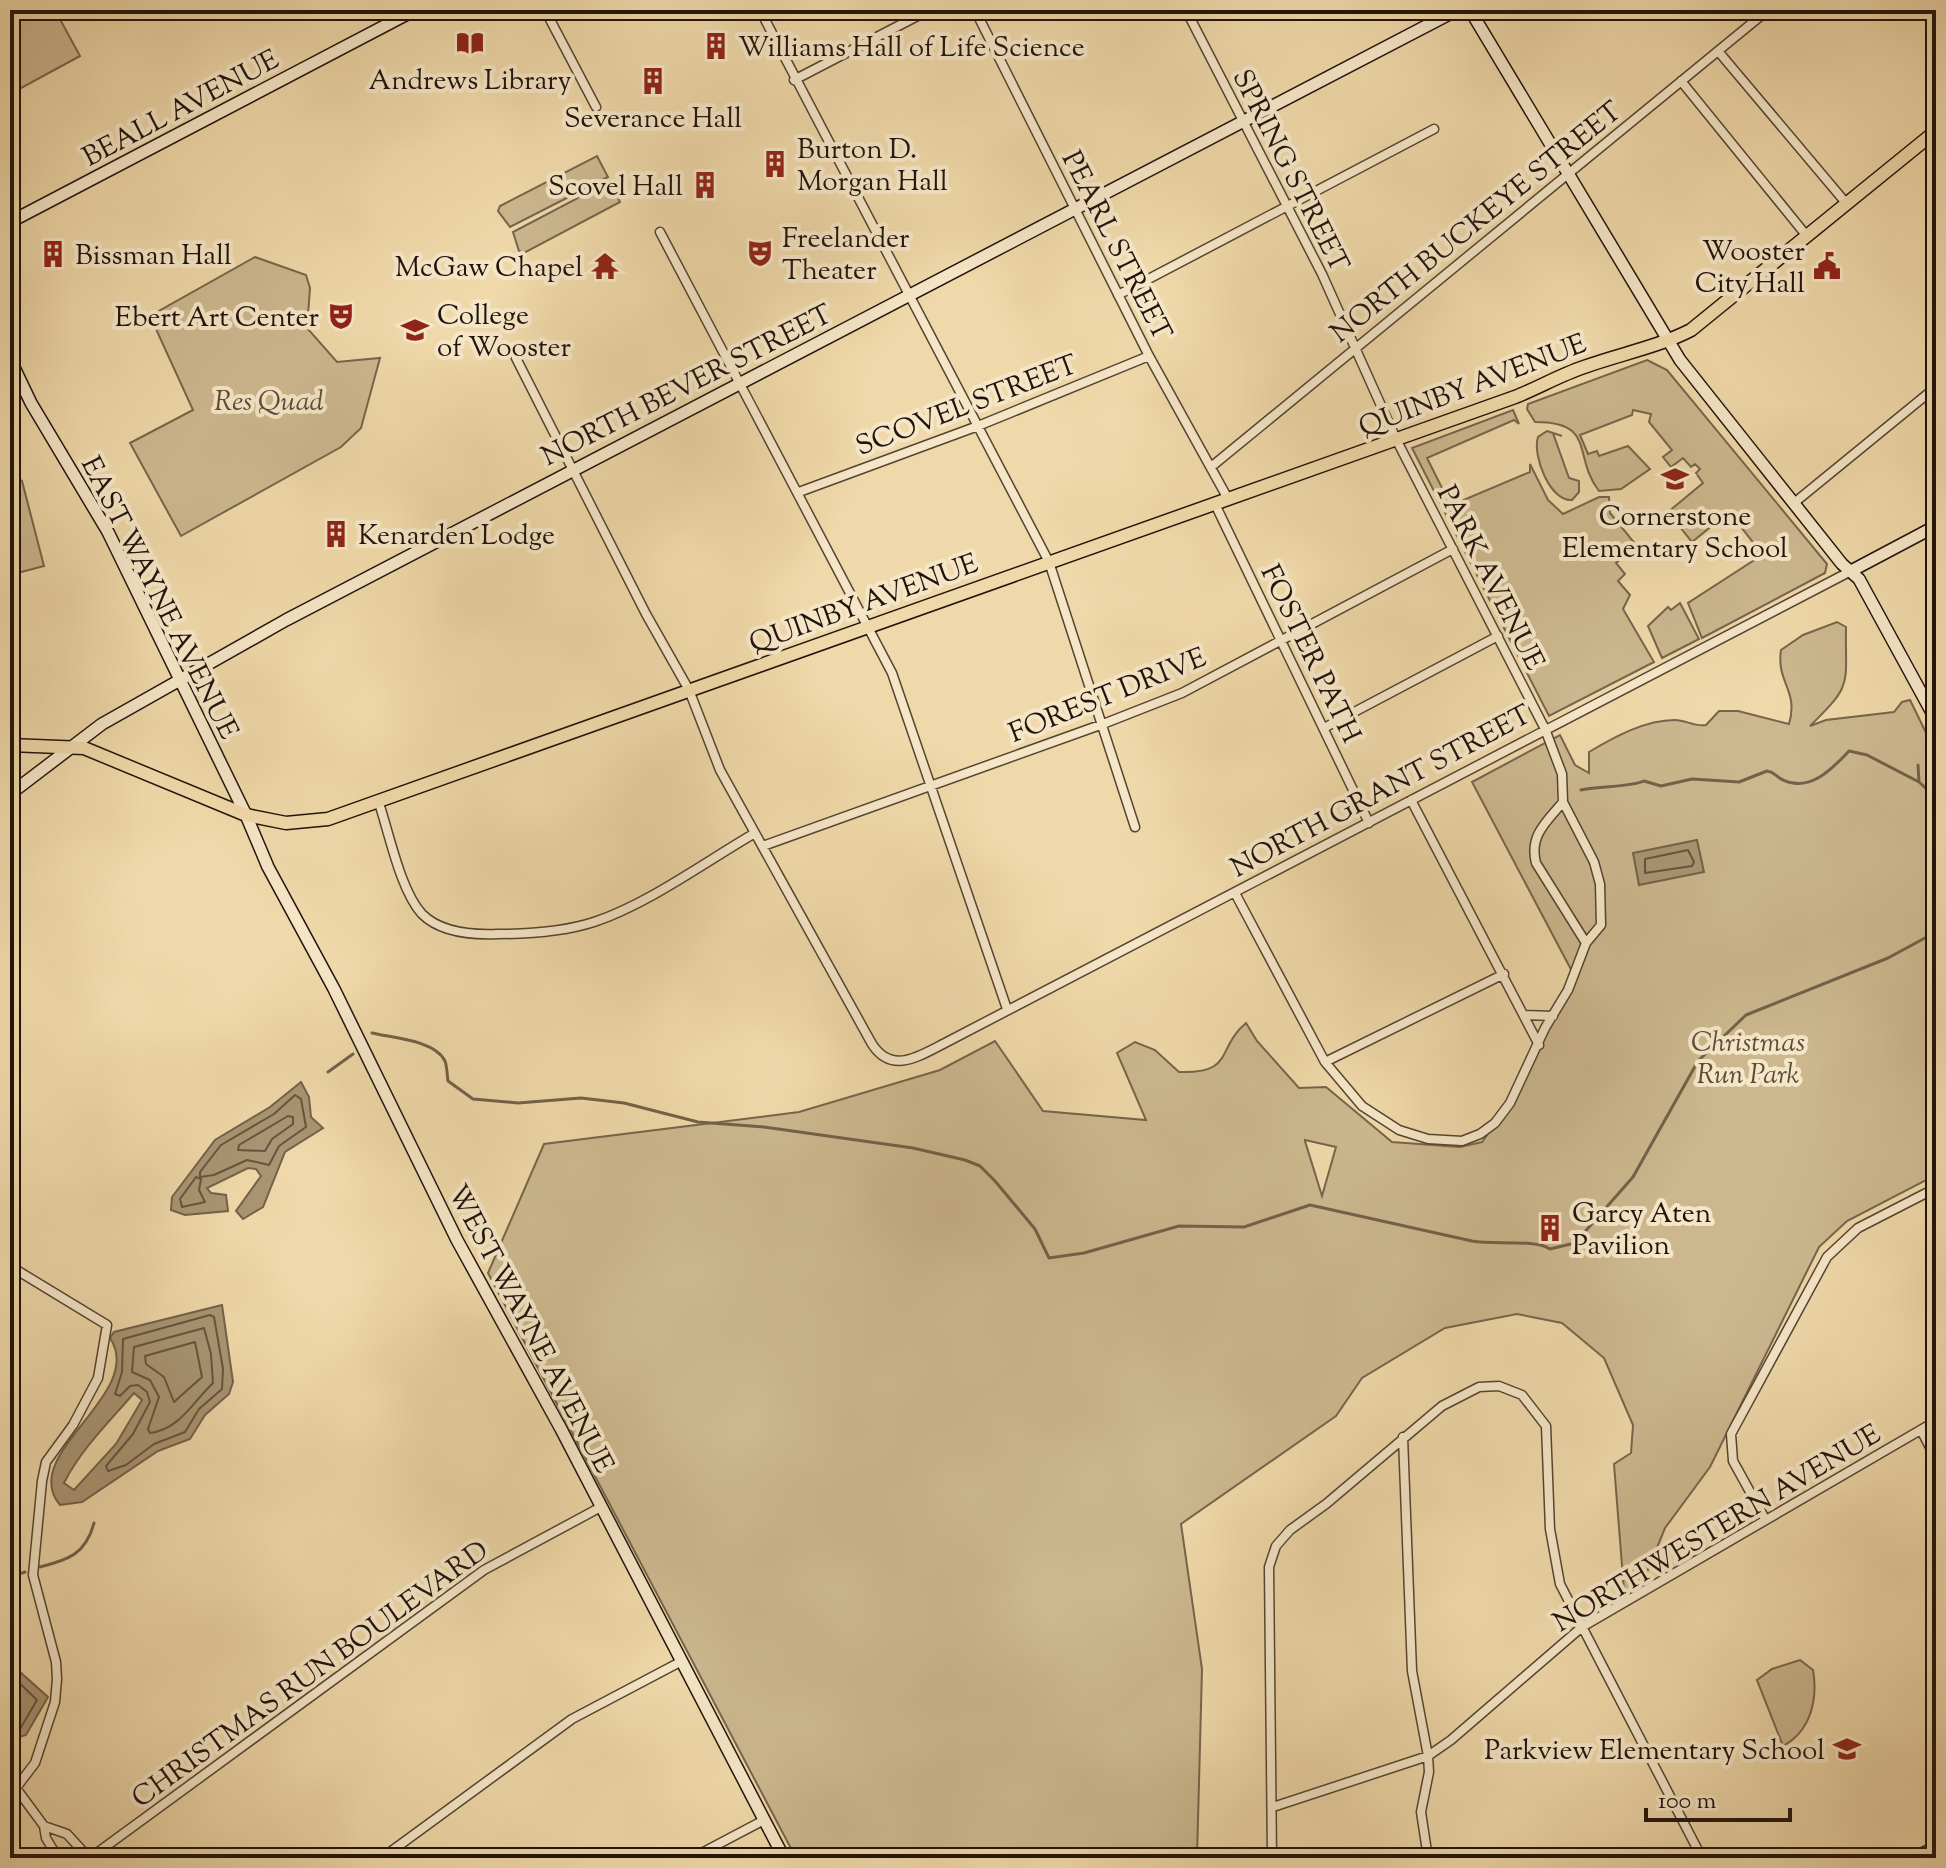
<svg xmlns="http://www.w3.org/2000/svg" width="1946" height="1868" viewBox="0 0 1946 1868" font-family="'Sorts Mill Goudy',serif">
	<rect width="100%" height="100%" fill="#efd8a9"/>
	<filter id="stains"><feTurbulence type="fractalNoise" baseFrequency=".0025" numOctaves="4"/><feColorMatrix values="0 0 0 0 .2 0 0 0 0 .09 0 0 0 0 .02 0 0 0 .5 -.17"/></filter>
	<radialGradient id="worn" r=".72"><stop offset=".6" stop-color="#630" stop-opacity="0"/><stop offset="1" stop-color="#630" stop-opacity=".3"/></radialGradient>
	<path fill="#ccb78e" stroke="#76654c" stroke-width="2" fill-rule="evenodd" d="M10,10H55L80,56L14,92L10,85Z
		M597,156L608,177L510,227L498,211L500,206Z
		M610,181L620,202L524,253L519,251L513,232Z
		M255,257L306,275L310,288L307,328L337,362L380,358L361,428L341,447L181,536L130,443L193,410L150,316Z
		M1647,360L1667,370L1827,564L1825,573L1702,638L1688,603L1759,557L1756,553L1759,550L1729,512L1692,542L1668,512L1703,483L1696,473L1700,469L1695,464L1691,467L1683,458L1671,467L1663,457L1672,450L1649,422L1651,414L1633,410L1632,415L1580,435L1588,454L1597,451L1599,456L1628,446L1650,469L1621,489L1599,491C1572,456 1597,422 1535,422L1527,409L1528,404Z
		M1513,410L1519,424L1514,420L1427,458L1446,496L1459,502L1530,472V464L1548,500L1563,514L1599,497H1609L1610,513L1637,546L1616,563L1625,574L1618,581L1630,595L1623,609L1654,662L1549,716L1412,448Z
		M1547,431L1562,436L1553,433L1569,478L1579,481V492L1572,500C1550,502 1532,455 1538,437Z
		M10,474L22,481L44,566L10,575Z
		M1680,603L1699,639L1662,658L1648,626L1668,607L1671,610Z
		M1837,622L1846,627C1845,686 1854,683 1810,726L1826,720L1894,712L1902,702L1910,700L1936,753V1175L1847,1221L1819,1247L1710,1467L1665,1528L1643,1582L1624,1591L1614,1464L1631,1453L1633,1425L1604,1358L1562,1323L1517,1314L1445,1328L1362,1378L1336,1416L1181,1524L1202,1669L1197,1858H796L488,1273L544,1144L799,1112L940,1070L995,1041L1043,1111L1146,1120L1117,1053L1135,1042L1155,1050L1179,1072C1235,1074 1216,1048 1246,1023L1257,1041L1299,1088L1326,1087L1392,1142L1460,1147L1482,1142L1510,1103L1576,979L1472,782L1560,735L1575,765L1589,773V752C1614,737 1645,720 1675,720C1686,720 1694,727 1706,725L1719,711H1738L1789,724C1799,690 1776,683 1781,650L1803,635ZM1305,1140L1336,1147L1322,1196L1305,1141Z
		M1800,1660L1813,1670C1818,1699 1811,1731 1783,1746L1757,1680L1772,1669Z"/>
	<path fill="#a99573" stroke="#736149" stroke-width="2" fill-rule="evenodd" d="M1697,840L1704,872L1639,885L1633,853Z
		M301,1082L309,1097L311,1117L323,1128L285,1152L263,1207L243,1219L236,1211L261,1176L256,1169L248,1168L207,1188L211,1193L226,1195L228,1211L185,1215L171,1210L172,1197L215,1140L270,1107Z
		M222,1305L233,1382L229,1394L205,1415L190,1439L158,1451L82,1502L60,1505C17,1454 147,1394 110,1338L114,1332ZM134,1393L142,1400L116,1444L74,1490L64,1483C81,1449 110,1421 134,1393Z
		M10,1663L48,1697L26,1735L10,1740Z"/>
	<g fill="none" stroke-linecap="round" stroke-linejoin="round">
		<path stroke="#65543f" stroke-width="2" d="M1688,850L1694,862L1692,866L1645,873V859Z
			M295,1095L301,1099L306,1127L279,1146L269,1165L247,1160L214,1175L200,1177V1172L221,1145L274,1114Z
			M288,1116L293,1117V1124L272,1139L265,1151L238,1150L239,1145Z
			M196,1177L201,1179L199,1190L205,1202L182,1207L180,1199Z
			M210,1315L214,1317L223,1369L222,1389L199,1409L185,1432L154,1444L126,1465L108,1471L106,1466L133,1434L150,1402L147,1392L138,1385L130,1386L120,1396L115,1394L122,1372L123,1339Z
			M204,1328L211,1354L213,1383C192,1403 180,1429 150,1433L148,1429L159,1397L150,1380L132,1372L134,1347Z
			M195,1342L202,1377L174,1402L164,1377L146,1364L145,1356Z
			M10,1674L37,1700L20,1729L10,1732"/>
		<path stroke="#736149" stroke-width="3" d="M1918,765L1919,782L1931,793
			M1581,790C1596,787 1635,786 1644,781L1661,786L1692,779L1739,782L1767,771C1775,772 1776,777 1783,780C1810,793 1833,768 1849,751L1867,755L1919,782
			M372,1033C392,1038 435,1040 445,1061C447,1066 447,1075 448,1081L473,1099L518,1103L581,1098L624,1103L698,1122L764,1127L913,1148L965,1160L980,1166L995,1181L1035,1229L1049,1258L1084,1253L1179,1226L1244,1227L1310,1205L1472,1241C1493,1245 1536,1239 1550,1249L1575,1243L1633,1177L1698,1061L1746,1015L1888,958L1936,932
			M328,1072L353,1054
			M40,1567C68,1560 86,1554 94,1523
			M10,1577L25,1572"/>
		<g stroke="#544432" stroke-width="11">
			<path id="street" d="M545,10L596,107
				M760,10L1049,562L1135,827
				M975,10L1149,356L1227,497
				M1186,10L1322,274L1396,439L1545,729L1562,774L1563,802L1594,862L1600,884L1601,925L1586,943L1568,990L1545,1028L1510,1103L1495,1123L1480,1134L1462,1141L1428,1139L1399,1130L1362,1106L1325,1062L1235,893
				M1718,51L1846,203
				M794,80L929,10
				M1681,81L1806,235
				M660,232L892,673L1007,1009
				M1118,295L1434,129
				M516,358L646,614L689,690L720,770L872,1044C892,1075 919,1056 945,1043L1851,571
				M1211,467L1768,10
				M799,492L978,426L1149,356
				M1214,502L1369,823
				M1794,503L1936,387
				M1324,728L1498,636
				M378,800C389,832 400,890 422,914C441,933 472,935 497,934C529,934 563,932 594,922C648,904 705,862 755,833
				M1411,800L1539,1045
				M1563,802C1546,822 1529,836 1536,863L1586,943
				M763,846L1103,724L1182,693L1453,549
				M1524,1015L1553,1016
				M1325,1062L1504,974
				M10,1266L107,1325L98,1378L73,1425L46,1462L42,1481L33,1575L56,1662L57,1679L55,1702L35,1763L16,1788L44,1826L46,1838L58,1858
				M1921,1430L1936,1459
				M1403,1437L1412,1671L1428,1756L1429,1772L1421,1812L1428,1858
				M1765,1519L1733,1461L1731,1434L1827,1257L1858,1228L1936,1188
				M1273,1807L1428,1756L1451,1740L1582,1627L1936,1421
				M44,1826L67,1834L89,1858
				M90,1858L484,1570L599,1508
				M382,1858L572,1719L682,1661
				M692,1858L764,1820
				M1272,1858L1269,1567L1276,1546L1290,1530L1326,1504L1442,1406L1479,1387L1499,1386L1522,1395L1546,1426L1550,1529L1560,1584L1702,1858
				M1548,1858H1555"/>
		</g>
		<g stroke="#21130b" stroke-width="14">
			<path id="secondary" d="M1470,10L1680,360L1842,564L1859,579L1936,720
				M10,222L415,10
				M10,359L31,403L108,532L246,815L268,867L334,989L457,1240L561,1429L784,1858
				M1851,571L1936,526
				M10,794L102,724L286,620L1457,10
				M1914,1858L1936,1847"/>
		</g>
		<g stroke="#21130b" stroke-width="15">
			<path id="primary" d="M10,745L84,748L246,815L286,823L328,819L1515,397C1538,388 1560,375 1584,367C1620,354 1658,347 1691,330L1936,131"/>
		</g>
		<use href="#street" stroke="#f5e6c7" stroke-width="8"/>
		<use href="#secondary" stroke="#f5e6c7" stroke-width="11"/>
		<use href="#primary" stroke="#efd8a9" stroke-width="12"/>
	</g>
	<defs>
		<g id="library-bare" transform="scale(2.16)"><path d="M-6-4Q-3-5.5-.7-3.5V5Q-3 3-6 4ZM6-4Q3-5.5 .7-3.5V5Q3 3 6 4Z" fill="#8f2418" stroke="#f5e6c7" stroke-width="2.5" paint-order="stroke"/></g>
		<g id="building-bare" transform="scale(2.16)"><path d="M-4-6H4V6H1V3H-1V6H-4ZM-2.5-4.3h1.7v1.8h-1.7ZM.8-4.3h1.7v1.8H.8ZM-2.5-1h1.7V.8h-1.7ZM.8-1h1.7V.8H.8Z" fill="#8f2418" stroke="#f5e6c7" stroke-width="2.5" paint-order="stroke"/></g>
		<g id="theatre-bare" transform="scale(2.16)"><path d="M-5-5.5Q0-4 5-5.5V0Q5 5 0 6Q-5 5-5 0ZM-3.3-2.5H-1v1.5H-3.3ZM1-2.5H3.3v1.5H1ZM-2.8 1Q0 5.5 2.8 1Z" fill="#8f2418" stroke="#f5e6c7" stroke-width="2.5" paint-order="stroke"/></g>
		<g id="temple-bare" transform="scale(2.16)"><path d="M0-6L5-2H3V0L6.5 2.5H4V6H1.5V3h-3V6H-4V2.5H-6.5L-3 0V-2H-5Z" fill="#8f2418" stroke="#f5e6c7" stroke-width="2.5" paint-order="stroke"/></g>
		<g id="civic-bare" transform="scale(2.16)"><path d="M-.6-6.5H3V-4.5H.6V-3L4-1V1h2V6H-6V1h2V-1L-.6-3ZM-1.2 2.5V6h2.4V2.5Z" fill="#8f2418" stroke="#f5e6c7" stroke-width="2.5" paint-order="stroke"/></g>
		<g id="university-bare" transform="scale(2.16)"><path d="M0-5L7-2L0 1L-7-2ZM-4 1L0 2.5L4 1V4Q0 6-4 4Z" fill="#8f2418" stroke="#f5e6c7" stroke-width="2.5" paint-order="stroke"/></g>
		<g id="school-bare" transform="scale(2.16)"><path d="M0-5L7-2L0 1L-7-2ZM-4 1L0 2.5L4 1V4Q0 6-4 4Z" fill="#8f2418" stroke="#f5e6c7" stroke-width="2.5" paint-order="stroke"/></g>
	</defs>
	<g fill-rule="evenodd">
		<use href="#library-bare" x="470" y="43"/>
		<use href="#building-bare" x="716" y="46"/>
		<use href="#building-bare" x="653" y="81"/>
		<use href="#building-bare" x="775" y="164"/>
		<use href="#building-bare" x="705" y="185"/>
		<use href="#theatre-bare" x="760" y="253"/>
		<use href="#building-bare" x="53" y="254"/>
		<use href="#temple-bare" x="605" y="266"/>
		<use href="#civic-bare" x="1827" y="266"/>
		<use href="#theatre-bare" x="341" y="316"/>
		<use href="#university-bare" x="415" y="330"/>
		<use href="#school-bare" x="1675" y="479"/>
		<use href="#building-bare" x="336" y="534"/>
		<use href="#building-bare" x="1550" y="1228"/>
		<use href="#school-bare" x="1847" y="1749"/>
	</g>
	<g text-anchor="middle" stroke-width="8" stroke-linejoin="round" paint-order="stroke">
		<g font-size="28" fill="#21130b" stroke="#f5e6c7" text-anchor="start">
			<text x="738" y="56">Williams Hall of Life Science</text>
			<text x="470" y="89" text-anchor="middle">Andrews Library</text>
			<text x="653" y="127" text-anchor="middle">Severance Hall</text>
			<text x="797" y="158">Burton D.<tspan x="797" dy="32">Morgan Hall</tspan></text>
			<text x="683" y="195" text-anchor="end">Scovel Hall</text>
			<text x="782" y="247">Freelander<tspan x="782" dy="32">Theater</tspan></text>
			<text x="1805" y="260" text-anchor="end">Wooster<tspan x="1805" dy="32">City Hall</tspan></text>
			<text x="75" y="264">Bissman Hall</text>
			<text x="583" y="276" text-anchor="end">McGaw Chapel</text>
			<text x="437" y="324">College<tspan x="437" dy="32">of Wooster</tspan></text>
			<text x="319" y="326" text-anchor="end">Ebert Art Center</text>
			<text x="1675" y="525" text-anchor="middle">Cornerstone<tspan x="1675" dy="32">Elementary School</tspan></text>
			<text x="358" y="544">Kenarden Lodge</text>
			<text x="1572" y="1222">Garcy Aten<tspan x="1572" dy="32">Pavilion</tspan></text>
			<text x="1825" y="1759" text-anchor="end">Parkview Elementary School</text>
		</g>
		<g font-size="28" fill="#21130b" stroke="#f5e6c7">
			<text transform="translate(180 107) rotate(-28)" y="10">BEALL AVENUE</text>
			<text transform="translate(1292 170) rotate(63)" y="10">SPRING STREET</text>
			<text transform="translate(1475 221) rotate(-39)" y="10">NORTH BUCKEYE STREET</text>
			<text transform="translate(1118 245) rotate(63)" y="10">PEARL STREET</text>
			<text transform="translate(686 384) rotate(-27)" y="10">NORTH BEVER STREET</text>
			<text transform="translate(1472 384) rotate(-21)" y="10">QUINBY AVENUE</text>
			<text transform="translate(966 404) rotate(-21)" y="10">SCOVEL STREET</text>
			<text transform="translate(1492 577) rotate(63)" y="10">PARK AVENUE</text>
			<text transform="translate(161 597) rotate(63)" y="10">EAST WAYNE AVENUE</text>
			<text transform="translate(863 602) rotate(-20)" y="10">QUINBY AVENUE</text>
			<text transform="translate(1312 653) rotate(64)" y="10">FOSTER PATH</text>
			<text transform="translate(1107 694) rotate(-22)" y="10">FOREST DRIVE</text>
			<text transform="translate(1380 790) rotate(-28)" y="10">NORTH GRANT STREET</text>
			<text transform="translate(532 1328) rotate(62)" y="10">WEST WAYNE AVENUE</text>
			<text transform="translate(1716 1527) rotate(-31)" y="10">NORTHWESTERN AVENUE</text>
			<text transform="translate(309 1673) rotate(-36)" y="10">CHRISTMAS RUN BOULEVARD</text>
		</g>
		<g font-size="28" font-style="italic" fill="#5d4c39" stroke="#f5e6c7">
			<text x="269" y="410">Res Quad</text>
			<text x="1748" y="1051">Christmas<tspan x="1748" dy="32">Run Park</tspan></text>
		</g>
	</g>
	<rect width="1946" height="1868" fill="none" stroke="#efd8a9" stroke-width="40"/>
	<rect x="12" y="12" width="1922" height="1844" fill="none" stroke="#21130b" stroke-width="4"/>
	<rect x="20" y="20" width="1906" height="1828" fill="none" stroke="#21130b" stroke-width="2"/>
	<path d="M1646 1808v12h144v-12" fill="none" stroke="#21130b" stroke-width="4"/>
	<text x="1658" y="1808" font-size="24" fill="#21130b" stroke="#f5e6c7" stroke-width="6" paint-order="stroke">100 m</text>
	<rect width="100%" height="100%" filter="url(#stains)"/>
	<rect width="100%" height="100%" fill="url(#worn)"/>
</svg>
